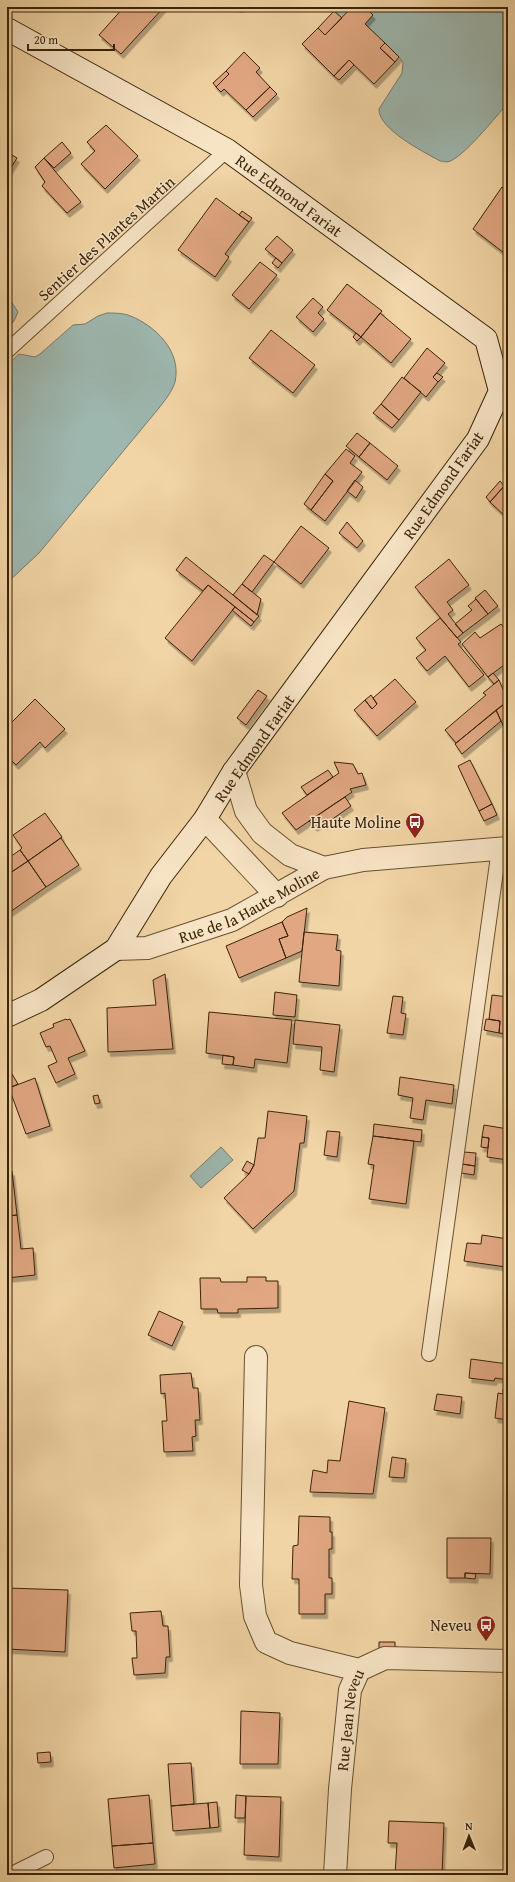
<svg xmlns="http://www.w3.org/2000/svg" width="515" height="1882" viewBox="0 0 515 1882" font-family="'Gentium Book Plus',serif">
	<defs>
		<filter id="shadow"><feDropShadow dx="2.5" dy="4.5" stdDeviation="0" flood-color="#0004"/></filter>
	</defs>
	<rect width="100%" height="100%" fill="#f2d5a6"/>
	<filter id="stains"><feTurbulence type="fractalNoise" baseFrequency=".005" numOctaves="4"/><feColorMatrix values="0 0 0 0 .2 0 0 0 0 .09 0 0 0 0 .02 0 0 0 .5 -.17"/></filter>
	<radialGradient id="worn" r=".72"><stop offset=".6" stop-color="#630" stop-opacity="0"/><stop offset="1" stop-color="#630" stop-opacity=".3"/></radialGradient>
	<path fill="#9db7af" stroke="#767c6c" d="M227,7H260L243,12L231,11Z
		M338,7H352L342,18L334,11Z
		M365,7H508V103C497,115 462,160 447,162C446,162 441,161 440,161C424,152 378,129 379,109L402,73L403,63L399,57L365,24L373,15Z
		M7,295L18,312L14,321L7,328Z
		M107,313C114,313 121,313 128,315C155,325 182,351 175,382C172,392 165,400 159,408L39,553L7,583V365L19,354L35,357L40,354L73,325L85,324L98,316Z
		M221,1147L233,1160L201,1188L190,1176Z"/>
	<path fill="#e0a782" stroke="#3b2308" filter="url(#shadow)" d="M124,7H164L121,54L99,35Z
		M352,7H365L373,15L365,24L385,43L380,48L395,62L374,84L349,60L334,76L302,44L318,28L325,35Z
		M334,11L342,18L325,35L318,28Z
		M385,43L399,57L395,62L380,48Z
		M244,52L260,68L256,72L270,87L246,110L224,89L221,92L216,87L229,74L226,71Z
		M349,60L354,65L339,80L334,76Z
		M226,71L229,74L216,87L213,83Z
		M270,87L277,94L253,117L246,110Z
		M106,125L138,156L105,189L81,164L95,151L87,142Z
		M62,142L71,153L54,168L44,158Z
		M7,152L17,158L7,174Z
		M44,158L81,202L67,213L42,186L45,182L35,167Z
		M502,187L508,192V256L473,229Z
		M216,198L249,222L225,254L229,257L215,277L178,250Z
		M242,211L252,218L249,222L239,215Z
		M277,236L293,250L282,263L265,249Z
		M276,258L282,263L278,268L272,263Z
		M260,262L277,275L249,309L232,295Z
		M347,284L382,311L361,337L327,310Z
		M313,298L323,307L318,313L324,319L313,332L296,317Z
		M380,313L411,339L391,363L361,337Z
		M271,330L315,365L293,393L249,358Z
		M356,333L361,337L357,341L353,337Z
		M427,348L445,363L433,377L438,382L426,397L404,378Z
		M437,373L443,377L438,382L433,377Z
		M402,377L421,392L399,420L381,404Z
		M381,404L399,420L392,428L373,413Z
		M357,433L370,443L359,457L346,446Z
		M370,443L398,466L387,480L359,457Z
		M346,449L355,456L350,463L362,472L325,521L311,510L333,481L325,474Z
		M325,474L333,481L311,510L304,504Z
		M355,480L363,487L356,498L347,491Z
		M500,481L504,486L490,502L486,497Z
		M508,482V519L490,502Z
		M347,522L363,541L357,548L339,533Z
		M301,526L329,548L301,584L274,562Z
		M264,555L274,562L252,592L242,584Z
		M186,557L259,616L254,622L208,585L203,591L176,570Z
		M449,559L469,585L447,602L453,610L448,614L463,633L457,638L415,587Z
		M242,584L261,599L257,615L233,595Z
		M208,585L235,607L192,661L165,638Z
		M485,590L498,606L488,614L475,598Z
		M476,599L488,614L463,633L455,624L472,610L468,606Z
		M235,607L254,622L251,626L232,610Z
		M440,618L461,642L458,644L484,675L469,687L445,656L427,671L416,658L426,650L416,638Z
		M501,624L508,633V662L488,677L462,644L475,632L480,638Z
		M493,673L499,680L494,684L488,677Z
		M395,679L416,702L377,736L354,710L365,700L372,709L377,704L373,698Z
		M499,680L508,701L456,743L445,730L486,695L483,693Z
		M258,690L267,696L246,725L237,718Z
		M371,695L377,704L372,709L365,700Z
		M35,699L65,729L45,748L40,742L16,765L7,756V727Z
		M508,701V736L496,710Z
		M496,710L501,721L462,754L455,744Z
		M470,760L492,804L479,811L458,766Z
		M334,762L353,764L358,774L362,773L366,785L350,789L352,792L296,830L282,813L339,773Z
		M328,770L333,777L307,795L301,787Z
		M345,797L351,806L324,825L322,822L315,827L309,821Z
		M492,804L497,815L484,821L479,811Z
		M45,813L62,837L28,861L20,850L22,848L13,835Z
		M61,838L79,865L46,887L28,861Z
		M20,850L28,861L7,875V859Z
		M28,861L46,887L7,914V875Z
		M307,908L302,951L286,958L279,939L288,936L282,922L287,917Z
		M282,922L288,936L279,939L286,958L239,978L226,946Z
		M304,932L338,935L336,950L341,951L339,986L299,982Z
		M165,974L173,1049L108,1052L107,1008L156,1005L153,980Z
		M275,992L297,995L295,1017L273,1015Z
		M492,995L508,997V1034L499,1033L500,1021L489,1019Z
		M393,996L403,997L401,1013L406,1014L403,1035L387,1033Z
		M209,1012L292,1020L287,1063L255,1059L254,1068L233,1065L234,1057L206,1053Z
		M66,1019L67,1020L70,1019L85,1051L68,1058L75,1074L56,1083L48,1066L57,1062L50,1046L46,1047L40,1033L54,1027L53,1024Z
		M486,1019L500,1021L499,1033L484,1030Z
		M295,1020L340,1025L334,1072L320,1070L322,1047L293,1044Z
		M223,1055L234,1057L233,1065L222,1064Z
		M7,1066L18,1084L7,1089Z
		M400,1077L454,1085L452,1104L426,1100L423,1120L410,1118L413,1098L398,1095Z
		M35,1078L50,1126L26,1134L9,1088Z
		M98,1095L100,1103L95,1104L93,1096Z
		M268,1111L307,1116L304,1143H300L294,1191L253,1229L224,1198L249,1174L254,1165L258,1138H265Z
		M374,1124L422,1130L421,1142L373,1136Z
		M484,1125L508,1129V1160L487,1157L489,1138L482,1137Z
		M327,1131L340,1132L337,1157L324,1155Z
		M373,1136L414,1141L406,1204L369,1199L374,1165L368,1164Z
		M482,1137L489,1138L488,1148L481,1147Z
		M464,1152L476,1153L475,1166L462,1164Z
		M247,1161L254,1165L249,1174L242,1170Z
		M462,1164L475,1166L474,1175L461,1173Z
		M7,1171H12L17,1215L7,1216Z
		M17,1215L21,1249L33,1248L35,1275L7,1278V1216Z
		M482,1235L508,1239V1263H506V1267L464,1261L467,1243L481,1244Z
		M247,1277H266V1281H278V1308L238,1309V1313H218L217,1309H201L200,1278H220L221,1282H247Z
		M159,1311L183,1322L172,1346L148,1335Z
		M471,1359L508,1364V1380L495,1378L494,1381L469,1378Z
		M191,1373L193,1388H198L200,1420H195L196,1436L192,1437L193,1451L164,1452L162,1421H167L165,1393L161,1394L160,1375Z
		M508,1383V1391L503,1390L504,1386L508,1387Z
		M503,1390L508,1391V1420L495,1418L498,1393L503,1394Z
		M437,1394L462,1397L460,1414L434,1410Z
		M349,1401L385,1408L373,1494L310,1492L313,1470L327,1473L328,1460L340,1461Z
		M392,1457L406,1459L404,1478L389,1477Z
		M299,1516L330,1517V1532H332V1549H329V1578H332V1594H325V1614H299V1579H292L293,1546L298,1545Z
		M447,1538H491L490,1574L465,1573V1578H447Z
		M465,1573L476,1574L475,1579L465,1578Z
		M7,1588L68,1590L65,1652L7,1649Z
		M161,1611L163,1626H168L170,1657H166L165,1673L134,1675L132,1658H137L136,1631H132L130,1613Z
		M379,1642H395V1651L379,1650Z
		M241,1711L280,1713L278,1764H240Z
		M50,1752L51,1762L38,1763L37,1753Z
		M191,1763L194,1804L171,1806L168,1764Z
		M149,1795L153,1843L112,1846L108,1799Z
		M236,1795L246,1796L245,1818H235Z
		M246,1796L281,1797L279,1857L244,1855Z
		M217,1802L219,1827L210,1828L208,1803Z
		M208,1803L210,1828L173,1831L171,1806Z
		M389,1821L444,1823L442,1875H395L397,1843H388Z
		M153,1843L155,1864L114,1868L112,1846Z"/>
	<g fill="none" stroke-linecap="round" stroke-linejoin="round">
		<g stroke="#695030" stroke-width="16">
			<path id="lane" d="M7,351L227,150
				M429,1354L499,849
				M10,1875L46,1857"/>
		</g>
		<g stroke="#695030" stroke-width="24">
			<g id="street">
				<path d="M234,771L246,811L262,833L290,855L324,868"/>
				<path d="M205,819L277,896"/>
				<path id="s1" d="M116,949L147,948L232,920L324,868L363,860L508,848"/>
				<path d="M256,1357L251,1585L255,1616L266,1642L290,1653L359,1670"/>
				<path id="s2" d="M335,1875L340,1789L350,1690L359,1670L385,1658L508,1661"/>
			</g>
		</g>
		<g stroke="#3b2308" stroke-width="24">
			<g id="secondary">
				<path id="s3" d="M7,29L227,150L486,339L500,391L478,439L234,771L205,819L161,876L116,949L41,1000L7,1016"/>
			</g>
		</g>
		<use href="#lane" stroke="#f7e4c5" stroke-width="14"/>
		<use href="#street" stroke="#f7e4c5" stroke-width="22"/>
		<use href="#secondary" stroke="#f7e4c5" stroke-width="22"/>
	</g>
	<defs>
		<g id="bus-pin" transform="scale(1)"><path d="M0 17L-7.5 6A9.5 9.5 0 1 1 7.5 6Z" fill="#8f2418" stroke="#f7e4c5"/><path d="M-5-6H5V4H4V6H2V4H-2V6H-4V4H-5ZM-3.5-4V0h7V-4ZM-3.5 1.2v1.5H-2V1.2ZM2 1.2v1.5H3.5V1.2Z" fill="#fff"/></g>
	</defs>
	<g fill-rule="evenodd">
		<use href="#bus-pin" x="415" y="822"/>
		<use href="#bus-pin" x="486" y="1625"/>
	</g>
	<g text-anchor="middle" stroke-width="3" stroke-linejoin="round" paint-order="stroke">
		<g font-size="16" fill="#3b2308" stroke="#f7e4c5">
			<text dy="6" stroke="none"><textPath href="#s3" startOffset="328">Rue Edmond Fariat</textPath></text>
			<text transform="translate(106 238) rotate(-42)" y="6">Sentier des Plantes Martin</text>
			<text transform="translate(443 485) rotate(-55)" y="6">Rue Edmond Fariat</text>
			<text transform="translate(254 748) rotate(-55)" y="6">Rue Edmond Fariat</text>
			<text dy="6" stroke="none"><textPath href="#s1" startOffset="142">Rue de la Haute Moline</textPath></text>
			<text dy="6" stroke="none"><textPath href="#s2" startOffset="156">Rue Jean Neveu</textPath></text>
		</g>
		<g font-size="16" fill="#3b2308" stroke="#f7e4c5" text-anchor="end">
			<text x="401" y="828">Haute Moline</text>
			<text x="472" y="1631">Neveu</text>
		</g>
	</g>
	<rect width="515" height="1882" fill="none" stroke="#f2d5a6" stroke-width="24"/>
	<rect x="8" y="8" width="499" height="1866" fill="none" stroke="#3b2308" stroke-width="2"/>
	<rect x="12" y="12" width="491" height="1858" fill="none" stroke="#3b2308"/>
	<g transform="translate(469 1836) rotate(359)" stroke="#f7e4c5" stroke-width="3" paint-order="stroke">
	<path d="M0-3L7 15L0 10L-7 15Z" fill="#3b2308"/>
	<text y="-6" font-size="11" font-weight="bold" text-anchor="middle" fill="#3b2308">N</text>
	</g>
	<path d="M28 44v6h86v-6" fill="none" stroke="#3b2308" stroke-width="2"/>
	<text x="34" y="44" font-size="12" fill="#3b2308" stroke="#f7e4c5" stroke-width="3" paint-order="stroke">20 m</text>
	<rect width="100%" height="100%" filter="url(#stains)"/>
	<rect width="100%" height="100%" fill="url(#worn)"/>
</svg>
